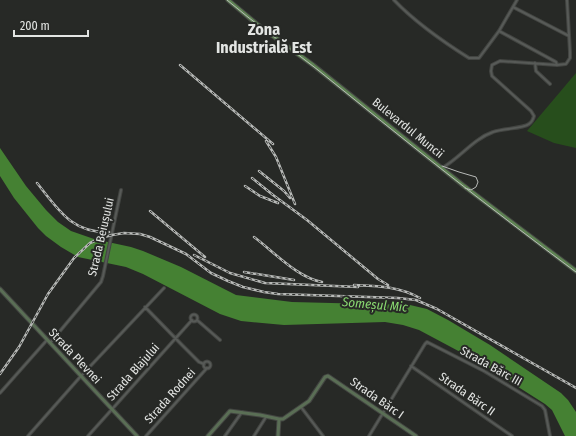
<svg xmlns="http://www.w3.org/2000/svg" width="576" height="436" viewBox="0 0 576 436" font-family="'Fira Sans Condensed',sans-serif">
	<rect width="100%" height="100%" fill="#272926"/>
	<path fill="#274e1c" d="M576,73V148L554,143L527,131Z"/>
	<path fill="#458133" d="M0,148L26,186L46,210L58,222L71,231L94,239L131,247L143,251L181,267L236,295L292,302L410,305L427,309L448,320L490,345L561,393L568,400L576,412V436H565L552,410L545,404L479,362L419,330L403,325L385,322L284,325L241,321L220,314L143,274L126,267L78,257L61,247L46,236L38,228L14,198L0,176Z"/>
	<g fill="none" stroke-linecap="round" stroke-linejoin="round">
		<g stroke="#434542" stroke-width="4">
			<path id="street" d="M394,0C416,23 442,41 469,58H479L499,31L517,0
				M513,7L569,36
				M499,31L556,62L557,65
				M535,63L536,71L550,84
				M442,168C460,158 473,139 493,132C503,128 522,129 529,124C532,122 533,120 534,116L531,111L492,76L491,71L492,65L500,61L557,65L566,64L570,58V52L567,0
				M145,307L182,345L199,362L204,364
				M190.5 318a3.5 3.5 0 1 1 7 0a3.5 3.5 0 1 1-7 0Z
				M197,320L220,340
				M50,343L101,282L103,276L121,190
				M203.5 365a3.5 3.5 0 1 1 7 0a3.5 3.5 0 1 1-7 0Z
				M411,366L512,436
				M0,393L47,340
				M301,407L323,436
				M28,436L81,376L164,288
				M88,436L192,320
				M146,436L207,368
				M225,436L242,412
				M254,436L266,417
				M369,436L425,344L427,342L484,371L542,406L545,410L550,436"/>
		</g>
		<g stroke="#434542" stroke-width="5">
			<path id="secondary" d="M0,289L137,436
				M279,419H283L309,401L325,377L328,376L416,436
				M208,436L230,411L260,415L279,419
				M278,436L279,419"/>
		</g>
		<g stroke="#434542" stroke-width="5.5">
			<path id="primary" d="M228,0L258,25L313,65L464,186L576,271"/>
		</g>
		<use href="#street" stroke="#575a57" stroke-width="2"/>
		<use href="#secondary" stroke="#5a6e55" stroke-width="3"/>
		<use href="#primary" stroke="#5e8353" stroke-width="3.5"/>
		<path stroke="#b7b9b7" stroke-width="1" d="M227,0C256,25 288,46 318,70C403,139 488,207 576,272
			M442,166L459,172L476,177L478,182L476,187L471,190L465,188"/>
		<g stroke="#b7b9b7" stroke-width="2.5">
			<path id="rail" d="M180,65L273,144
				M266,141L276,157L295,204
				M259,171L284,191L290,198
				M252,178L273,195L307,220L378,279L388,285
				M37,183C58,209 71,233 109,232
				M245,186L260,196L278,203
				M150,211L205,257
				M254,237C274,252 298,278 322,282
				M194,255L230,273L265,283L358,287
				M244,272L294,280
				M354,285C377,286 398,286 420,298
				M0,374L19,347L48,294L74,258L90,243L101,238L112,235L124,233L140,234L150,237L186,254L211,273L228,281L243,287L264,292L278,294L398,298L416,300L437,309L576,388"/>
		</g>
		<use href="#rail" stroke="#272926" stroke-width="1" stroke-dasharray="3" stroke-linecap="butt"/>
	</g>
	<g text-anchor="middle" stroke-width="4" stroke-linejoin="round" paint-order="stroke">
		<g font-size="12" fill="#e3e5e3" stroke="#272926">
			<text transform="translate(408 128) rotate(39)" y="4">Bulevardul Muncii</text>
			<text transform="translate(101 237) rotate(-77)" y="4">Strada Beiușului</text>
			<text transform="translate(75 356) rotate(47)" y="4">Strada Plevnei</text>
			<text transform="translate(491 366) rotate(29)" y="4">Strada Bărc III</text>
			<text transform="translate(133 372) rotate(-48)" y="4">Strada Blajului</text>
			<text transform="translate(467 394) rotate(35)" y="4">Strada Bărc II</text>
			<text transform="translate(170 396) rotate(-48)" y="4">Strada Rodnei</text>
			<text transform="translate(377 398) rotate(35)" y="4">Strada Bărc I</text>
		</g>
		<g font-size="13" font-style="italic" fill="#89d971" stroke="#272926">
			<text transform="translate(375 304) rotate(5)" y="5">Someșul Mic</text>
		</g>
		<g font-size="16" font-weight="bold" fill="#e3e5e3" stroke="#272926">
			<text x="264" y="35">Zona<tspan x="264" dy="18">Industrială Est</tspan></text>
		</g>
	</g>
	<path d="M14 30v6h74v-6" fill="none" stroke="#e3e5e3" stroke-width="2"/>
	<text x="20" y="30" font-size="12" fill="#e3e5e3" stroke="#272926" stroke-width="3" paint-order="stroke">200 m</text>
</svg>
